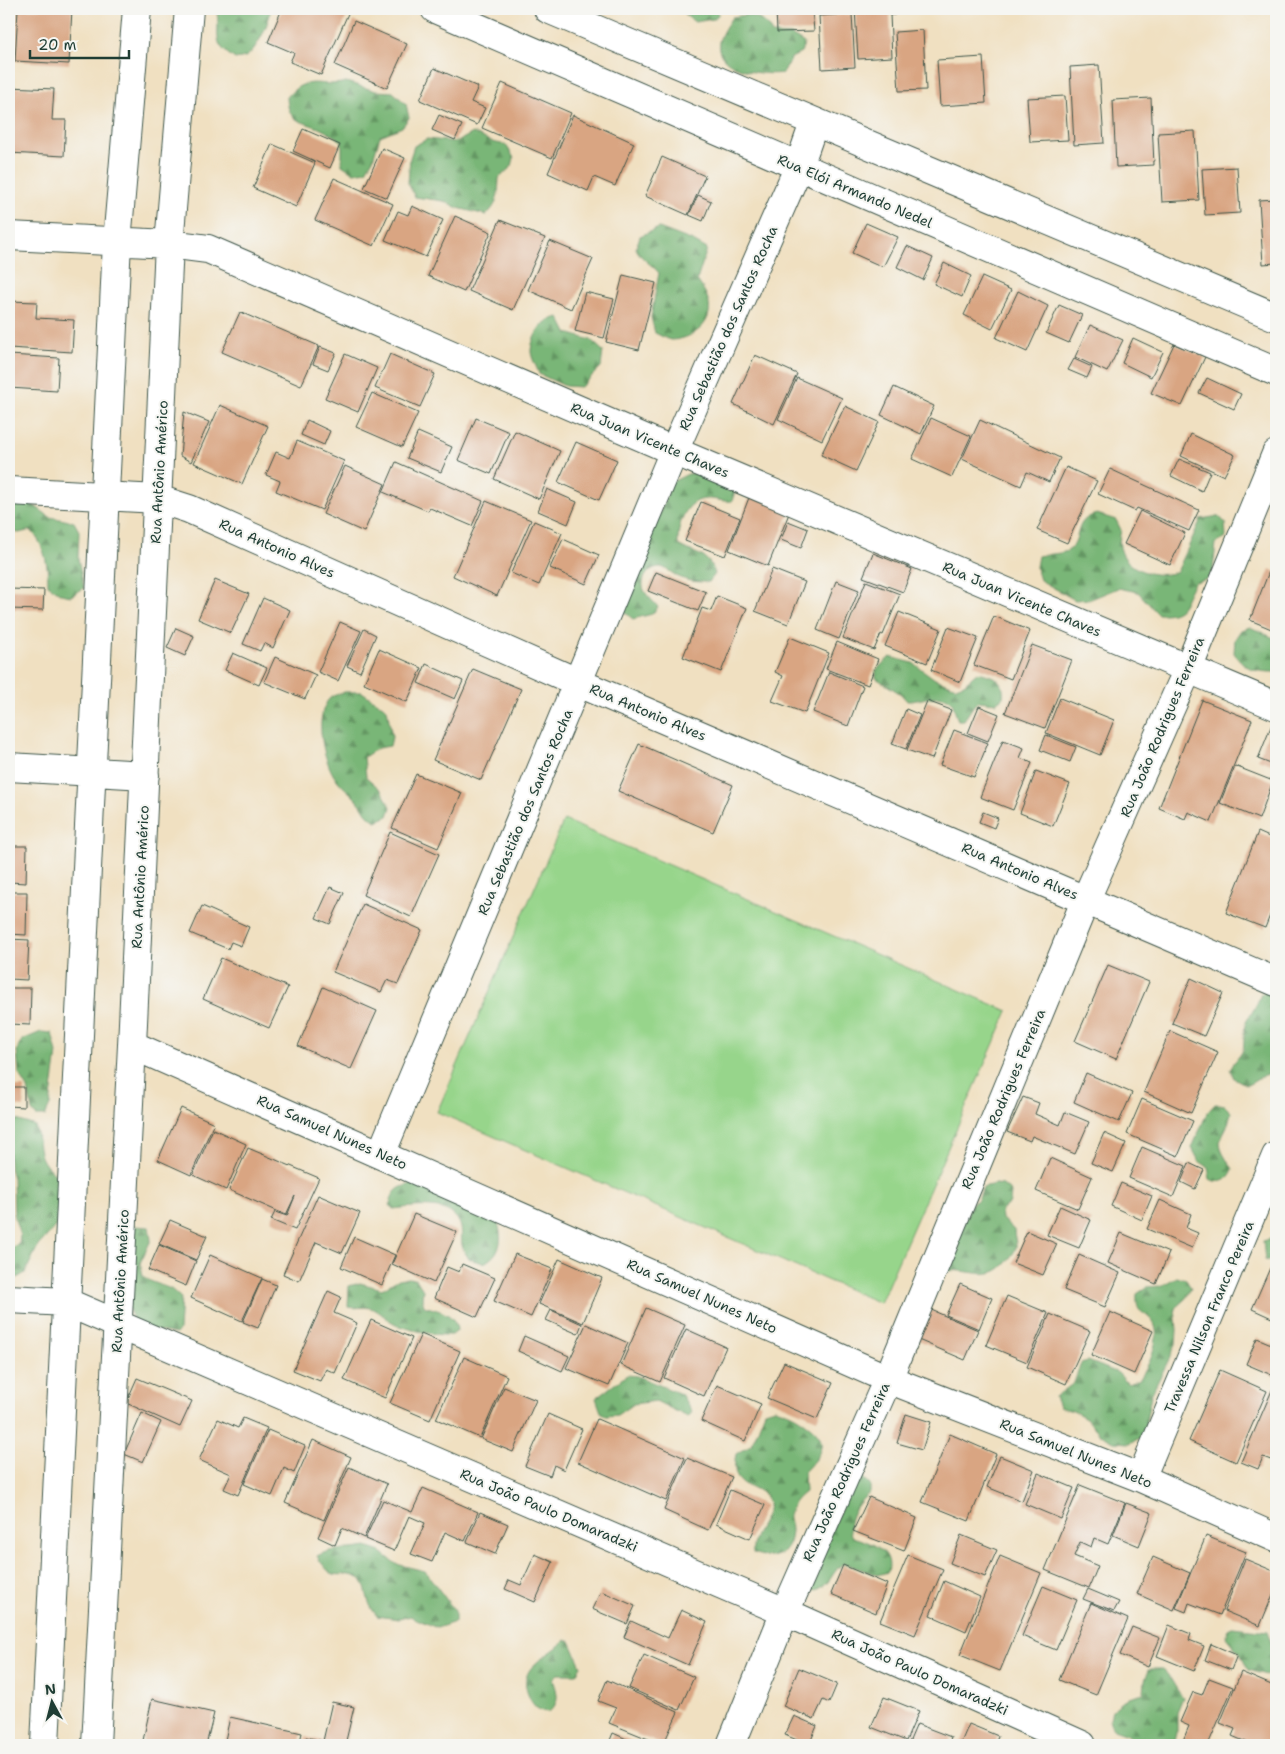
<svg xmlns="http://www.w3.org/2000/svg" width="1285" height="1754" viewBox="0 0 1285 1754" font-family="'Shantell Sans',sans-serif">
	<defs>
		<pattern id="forest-firs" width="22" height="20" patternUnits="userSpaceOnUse" patternTransform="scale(1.25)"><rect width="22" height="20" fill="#79b677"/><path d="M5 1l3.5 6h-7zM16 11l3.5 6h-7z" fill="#639562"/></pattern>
	</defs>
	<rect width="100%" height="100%" fill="#f6f6f2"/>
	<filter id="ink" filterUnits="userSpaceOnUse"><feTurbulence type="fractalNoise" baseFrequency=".02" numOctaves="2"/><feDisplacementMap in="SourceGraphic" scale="10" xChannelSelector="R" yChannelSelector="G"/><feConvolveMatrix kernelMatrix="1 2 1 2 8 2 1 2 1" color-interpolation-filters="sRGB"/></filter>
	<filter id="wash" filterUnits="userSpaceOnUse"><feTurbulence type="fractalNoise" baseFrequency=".0096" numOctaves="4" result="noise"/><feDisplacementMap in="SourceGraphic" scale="20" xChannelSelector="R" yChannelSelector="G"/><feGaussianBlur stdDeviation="1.12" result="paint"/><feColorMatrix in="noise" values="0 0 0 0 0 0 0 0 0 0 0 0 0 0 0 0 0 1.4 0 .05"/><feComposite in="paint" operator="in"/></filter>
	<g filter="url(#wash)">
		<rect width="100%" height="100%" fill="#f0e0c1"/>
		<path fill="url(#forest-firs)" stroke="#4c7a56" d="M215,9H270C271,20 257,49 247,56C244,58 239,58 235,59C231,56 225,52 222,48C213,38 222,19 215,9Z
			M684,9H718V15L713,19L695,22L685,15Z
			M746,15C759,17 766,22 772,34L791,35L804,43L801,53L791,58L783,73C764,76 714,70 719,42C721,33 727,25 732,17Z
			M346,82L376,91L393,92L406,104L409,118L402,127L380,136L373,159L366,171L354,173L342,165V141C335,137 328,132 321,129C301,120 288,123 287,97C307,73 321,89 346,82Z
			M473,133L492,142L506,145L514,158L512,166L499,178C498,193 499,204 486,215L458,208L444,201L415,197L408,183L410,158L414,146L427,139L457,142Z
			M659,228L693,241L707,249L697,280C700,285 705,291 707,297C717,321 694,339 672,340C667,340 660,335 655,333L651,317L659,273C651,263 641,260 636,248L640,236Z
			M559,317L567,333L591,340L603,351L601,367L581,387L565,386L539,374C537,367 531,358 531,351C532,335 543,320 559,317Z
			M699,473L735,491L732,501C721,502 714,498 705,499C684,501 677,527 678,545C695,555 709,553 715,574L709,582C700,582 690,582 681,578C675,576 667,568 661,567C649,566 638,581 645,592C648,597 654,602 658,607L652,614L633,619L622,610L672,482L688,474Z
			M9,503L32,504L50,517L74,522L79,531L78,558L84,588L71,596L61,594L48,585C48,563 45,547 31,530L19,533L9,531Z
			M1097,514L1116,520L1121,530C1111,565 1150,581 1177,572L1201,519L1219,516L1225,523L1226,537L1216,543L1213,570L1208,579L1195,582C1181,601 1188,615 1158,614L1138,592L1118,588L1091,599L1075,600L1040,580L1036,567L1038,556C1046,554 1064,554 1069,550C1083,538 1072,520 1097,514Z
			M1250,627L1276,639V672C1256,672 1246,670 1234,653L1235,639L1241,630Z
			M890,657L913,663L935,679L956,687L964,684L978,672C994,676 1005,680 1003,697L996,703L979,701L974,705L964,720H958C955,714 955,710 953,704C947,689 918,702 907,701L901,694L876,678V670Z
			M344,692H362L387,709L392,737L390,746L378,748L364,757L366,777L381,790L391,807L388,816L376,821C363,813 366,810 358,801C350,792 341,786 334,776C323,758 313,715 330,698C333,695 340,694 344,692Z
			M1276,989V1071C1262,1074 1259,1080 1247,1085L1234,1078L1230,1069C1233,1062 1240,1057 1243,1050C1245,1041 1243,1029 1246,1022C1252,1013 1257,1005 1261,994Z
			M41,1032L52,1033L57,1053L50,1105L45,1116H36L32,1111L28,1088L19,1074L17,1050L22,1040Z
			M1215,1104L1224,1105L1231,1112C1226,1142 1208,1135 1233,1169C1229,1180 1220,1185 1210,1179L1208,1167L1199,1161L1192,1148L1207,1113Z
			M11,1118L35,1126C38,1135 38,1144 40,1153C42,1165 56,1175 65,1183L56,1226L38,1246L25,1273L14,1280H9V1249L19,1244L20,1235L14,1216L13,1178L9,1165V1119Z
			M418,1183L494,1211C502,1232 506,1251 484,1263L469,1259C467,1255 463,1250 462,1245C461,1237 463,1230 459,1222C449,1201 412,1207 393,1209L390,1205C393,1187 402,1186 418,1183Z
			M995,1184L1003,1185L1011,1192L1010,1203L1001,1210L1002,1219L1014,1230C1014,1236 1016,1240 1016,1246C1016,1251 1011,1256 1008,1260C992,1284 970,1268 947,1271L971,1204L978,1200L983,1187Z
			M134,1226L149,1227L151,1240L140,1263L143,1276L150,1281L171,1289L181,1298L179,1330L176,1334L137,1327L124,1298Z
			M1274,1238L1276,1239V1262L1265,1260L1263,1241Z
			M1177,1277L1186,1280L1191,1288L1186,1298L1175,1308L1177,1330L1176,1345L1151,1395L1145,1427L1140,1438L1130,1443L1114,1442L1101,1435L1086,1418L1073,1411L1059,1407L1055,1397L1074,1383L1081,1363L1088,1361L1118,1373L1128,1384L1140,1379C1148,1366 1163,1336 1153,1322C1142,1308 1136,1316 1137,1294L1147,1287L1161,1286Z
			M409,1278L416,1279L423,1290L422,1299L424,1306C439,1311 456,1313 457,1331L452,1335C439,1336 406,1330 394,1323C386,1319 380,1311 371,1308C364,1306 356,1309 348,1307L349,1286L360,1283L382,1289L399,1279Z
			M627,1375L637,1376L681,1394L692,1412L688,1417L656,1401L633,1404L617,1415L606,1416L601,1412L596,1398Z
			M775,1408C788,1412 797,1416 807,1424C831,1441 821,1454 804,1472L805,1492C797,1498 792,1504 789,1514C788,1519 791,1524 791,1530C790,1556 775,1561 753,1553C751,1531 772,1516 768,1502C762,1479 728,1497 736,1454L752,1444L765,1411Z
			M855,1477H862L870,1485V1493C857,1501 844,1523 852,1537C869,1542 894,1549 888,1572L877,1575L844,1563C829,1573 833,1586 812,1591L808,1581Z
			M366,1547L381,1552L396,1564L425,1571L455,1611V1622L437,1628L410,1616L399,1619L377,1616C364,1600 370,1594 361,1579C338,1567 336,1587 317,1556C333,1547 348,1551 366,1547Z
			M1233,1627L1267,1631L1272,1645L1276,1649V1673L1266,1675L1249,1670L1239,1653L1226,1637L1229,1629Z
			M565,1640L570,1641L581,1666L576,1674H558L553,1679C557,1691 561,1702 549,1712C538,1711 534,1707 529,1697C515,1665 548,1659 565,1640Z
			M1149,1669H1162C1172,1677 1174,1688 1183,1697L1177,1712V1733L1174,1745H1137L1128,1735L1114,1730L1110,1719L1112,1710L1129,1697L1144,1693L1145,1680Z"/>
		<path fill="#97d58b" stroke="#5b8960" d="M564,820L1008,1011L880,1303L437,1112Z"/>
		<g id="blocks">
			<path fill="#d9a582" d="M18,9H72L69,64L15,61Z
				M282,9H350L321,75L290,62L294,53L268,42Z
				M728,9H757V10L728,12Z
				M776,9H812L814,31L777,32Z
				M855,9H895V15H890L892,57L858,59Z
				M852,14L855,67L822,69L819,16Z
				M354,21L407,44L387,88L335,65Z
				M923,30L926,90L899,91L895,32Z
				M983,57L986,103L940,106L937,60Z
				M1099,65L1104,143L1074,145L1070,67Z
				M434,68L478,87L471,102L485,108L477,125L420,100Z
				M502,83L571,113L552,158L482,128Z
				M9,87L54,89L52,120H66L64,156L9,153Z
				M1065,96L1068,140L1030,142L1027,98Z
				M1151,98L1154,165L1116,167L1113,100Z
				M439,115L462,125L455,140L432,130Z
				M573,115L634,143L615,186L594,177L588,191L548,173Z
				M303,129L340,145L330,168L293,151Z
				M1195,131L1199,200L1162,202L1158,133Z
				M272,144L315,163L296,207L253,188Z
				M382,148L405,158L387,198L364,188Z
				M662,157L705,176L688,215L645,196Z
				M1237,167L1240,213L1205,215L1202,169Z
				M334,178L393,204L374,246L315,220Z
				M698,195L711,201L703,221L689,215Z
				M1276,199V263L1263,264L1259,200Z
				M412,206L443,220L426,257L385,240L398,211L408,215Z
				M455,216L491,232L464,292L428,276Z
				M500,220L545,238L513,310L469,291Z
				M866,223L898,237L883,267L852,253Z
				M550,241L593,259L571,309L528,290Z
				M907,246L933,258L923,280L897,267Z
				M944,263L971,276L962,297L934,284Z
				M623,275L656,283L639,350L606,342Z
				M982,277L1011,290L992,329L964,315Z
				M1018,291L1048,306L1027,352L996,338Z
				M585,292L614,299L604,338L575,331Z
				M9,301L37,302L36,318L74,320L72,352L9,348Z
				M1059,305L1082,315L1069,343L1046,333Z
				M240,312L319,346L301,386L222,352Z
				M1090,325L1123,340L1107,372L1075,357Z
				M1133,338L1163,352L1151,377L1122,363Z
				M1174,344L1205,357L1182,406L1151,393Z
				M320,347L336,353L328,370L313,364Z
				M345,354L377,368L358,412L325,398Z
				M390,354L435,374L420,407L375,388Z
				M9,355L59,358L57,391L9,388Z
				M755,355L797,374L774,424L733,404Z
				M1074,359L1092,367L1087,378L1068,370Z
				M797,378L842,398L822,440L778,419Z
				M1207,378L1241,394L1234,409L1199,393Z
				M894,387L934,406L921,434L881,415Z
				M372,393L418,413L402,447L356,427Z
				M220,405L268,426L242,484L194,463Z
				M845,406L879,422L856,471L821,455Z
				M184,412L209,422L191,462L180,456Z
				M476,418L509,432L491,474L458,460Z
				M931,418L971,436L952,477L912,459Z
				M307,420L330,431L324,445L301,435Z
				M980,420L1060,458L1049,482L1027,472L1021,486L962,459Z
				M515,431L560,451L539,499L494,479Z
				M418,432L452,447L441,472L407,458Z
				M1191,434L1235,455L1224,476L1181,456Z
				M297,441L344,461L322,510L276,491L280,481L266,475L276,452L290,458Z
				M576,442L617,460L599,500L558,482Z
				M1179,459L1210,472L1202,491L1171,476Z
				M396,462L483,501L472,526L430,508L428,511L383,492Z
				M345,466L385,484L364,532L323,514Z
				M1066,467L1097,481L1067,543L1037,530Z
				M1110,469L1199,510L1189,531L1137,508L1135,511L1098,494Z
				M547,489L577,502L568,524L538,511Z
				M750,495L790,511L768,566L729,550Z
				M486,501L531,520L497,596L453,576Z
				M701,502L740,518L725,556L685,541Z
				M1140,511L1185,533L1170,565L1124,544Z
				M534,521L562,533L539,585L511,573Z
				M788,521L808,529L801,548L781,540Z
				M563,539L599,555L586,584L550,568Z
				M873,553L912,569L903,592L863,577Z
				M772,569L805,582L788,624L755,611Z
				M1270,569L1276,572V631L1250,620Z
				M656,572L706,592L698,611L648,591Z
				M215,580L249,594L231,633L198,619Z
				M836,581L859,590L839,639L817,630Z
				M866,581L900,594L883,635L881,634L874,650L843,638Z
				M9,589L44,590L43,610L9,609Z
				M717,596L747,608L721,672L683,657L702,608L711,611Z
				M263,598L290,610L273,648L264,643L260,651L243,644Z
				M899,612L941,629L927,663L885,646Z
				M994,616L1030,631L1011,679L974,665Z
				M340,622L361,631L338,681L318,672Z
				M948,627L978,638L960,682L931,670Z
				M176,628L194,636L185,656L167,648Z
				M364,629L376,635L360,672L347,666Z
				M790,637L829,653L805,713L772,701L783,676L775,672Z
				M837,642L878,659L868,685L826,669Z
				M1032,645L1072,660L1045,728L1005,713Z
				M379,649L422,668L407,702L364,683Z
				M233,653L267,668L259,685L225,670Z
				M275,657L316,675L305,699L264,682Z
				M426,664L463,681L455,699L418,683Z
				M473,669L521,689L481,780L433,760Z
				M829,672L863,686L848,726L813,712Z
				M1060,698L1114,720L1100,755L1046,733Z
				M1202,700L1252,720L1211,822L1188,812L1185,819L1159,808Z
				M927,701L951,710L932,759L907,750Z
				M979,706L999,714L988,741L968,733Z
				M906,709L920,715L906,749L892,744Z
				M1272,724L1276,725V766L1258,759Z
				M954,730L988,743L974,777L940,765Z
				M1046,735L1076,747L1070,762L1040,750Z
				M1003,740L1024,748L1020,758L1032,763L1013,810L980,797Z
				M639,744L733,785L713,832L618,791Z
				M1235,766L1273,781L1259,819L1220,803Z
				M1036,771L1070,784L1053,826L1020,813Z
				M416,774L462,793L438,848L392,828Z
				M983,812L998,818L994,828L979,822Z
				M390,832L439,854L411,917L363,895Z
				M1258,832L1276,840V900L1265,928L1226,913Z
				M9,846H27L26,883L9,882Z
				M330,887L344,893L330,924L316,918Z
				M9,892H27L26,935L9,934Z
				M363,904L422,930L398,984L387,980L381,992L333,972Z
				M202,906L249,927L241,946L231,942L228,949L190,933Z
				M9,939L29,940L27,980L9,979Z
				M221,958L288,987L269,1028L203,999Z
				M1108,965L1149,982L1116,1059L1075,1041Z
				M1191,978L1223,993L1204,1036L1172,1023Z
				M323,987L377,1011L351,1069L298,1046Z
				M9,988H31L30,1025L9,1024Z
				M9,1027H12L11,1068H9Z
				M1170,1031L1218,1052L1191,1113L1144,1092Z
				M1086,1073L1132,1093L1119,1122L1074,1102Z
				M9,1087H24V1107L9,1106Z
				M1023,1097L1039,1103L1035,1114L1060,1125L1065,1112L1089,1122L1075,1154L1032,1136L1030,1141L1007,1132Z
				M1142,1099L1193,1121L1178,1156L1127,1134Z
				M181,1108L214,1123L191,1175L158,1160Z
				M213,1129L246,1144L226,1190L193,1175Z
				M1104,1133L1126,1143L1113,1172L1091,1163Z
				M1142,1147L1186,1166L1173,1197L1129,1178Z
				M248,1148L319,1178L295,1230L271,1220L275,1212L287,1216L295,1196L286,1215L229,1190Z
				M1050,1158L1092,1177L1078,1209L1036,1191Z
				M1189,1163L1204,1170L1195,1189L1181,1182Z
				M1121,1183L1152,1196L1142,1220L1111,1206Z
				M318,1195L360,1213L342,1253L316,1242L299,1281L283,1274Z
				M1160,1200L1191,1214L1186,1228L1198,1233L1192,1248L1147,1229Z
				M1060,1206L1091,1220L1079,1248L1047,1235Z
				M414,1214L457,1232L434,1283L392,1264Z
				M170,1220L207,1236L196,1260L159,1244Z
				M1027,1231L1057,1244L1043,1275L1013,1263Z
				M1121,1233L1169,1253L1156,1284L1108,1263Z
				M354,1237L395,1255L382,1285L341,1267Z
				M159,1245L196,1261L186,1286L148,1270Z
				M515,1254L552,1269L531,1317L494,1301Z
				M210,1255L262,1278L242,1321L191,1298Z
				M1079,1255L1120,1273L1105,1307L1064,1290Z
				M559,1259L602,1278L583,1323L539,1304Z
				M462,1264L495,1278L477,1317L434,1298L447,1267L459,1272Z
				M1270,1268L1276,1270V1320L1252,1309Z
				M262,1279L276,1285L258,1328L243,1322Z
				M960,1284L992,1298L979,1329L946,1315Z
				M328,1291L341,1297L334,1313L357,1323L335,1373L326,1369L320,1381L293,1370Z
				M1007,1296L1048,1313L1027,1362L986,1345Z
				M646,1308L685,1325L660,1382L621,1365Z
				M929,1309L978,1330L965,1360L916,1339Z
				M551,1310L582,1324L578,1334L546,1320Z
				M1110,1312L1153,1331L1134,1374L1091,1355Z
				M1050,1314L1090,1331L1066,1384L1027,1367Z
				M371,1320L412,1338L385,1398L344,1380Z
				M586,1324L628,1343L609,1386L566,1368Z
				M686,1329L726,1347L704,1396L664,1378Z
				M421,1334L460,1351L430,1420L390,1403Z
				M524,1336L569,1356L562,1371L518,1351Z
				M1257,1338L1276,1346L1274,1376L1246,1364Z
				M464,1357L507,1376L480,1438L436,1419Z
				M784,1362L833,1383L817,1419L767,1398Z
				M1220,1370L1267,1391L1236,1462L1189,1441Z
				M137,1378L192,1401L180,1427L126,1403Z
				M717,1385L761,1404L745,1441L701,1421Z
				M504,1387L536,1400L513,1452L481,1439Z
				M1273,1388L1276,1390V1462L1263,1457L1258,1469L1241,1462Z
				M142,1413L161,1422L143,1462L124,1454Z
				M548,1414L582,1429L564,1470L554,1465L550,1476L525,1466Z
				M906,1414L931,1422L922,1450L897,1443Z
				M243,1418L267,1428L238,1495L224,1489L231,1474L199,1460L218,1419L238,1428Z
				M597,1419L685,1458L666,1501L578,1462Z
				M268,1430L305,1446L294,1473L284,1468L272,1496L244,1484Z
				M950,1434L996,1454L969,1521L922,1502Z
				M313,1440L351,1457L324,1520L285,1503Z
				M1000,1456L1034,1470L1022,1501L987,1487Z
				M687,1458L732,1477L708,1530L664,1510Z
				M349,1467L387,1484L364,1538L342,1528L335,1545L318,1537Z
				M1038,1473L1074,1488L1061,1519L1025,1504Z
				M1080,1485L1125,1503L1108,1544L1094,1538L1091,1547L1080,1542L1074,1556L1098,1566L1089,1588L1045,1570Z
				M423,1488L478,1512L465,1541L445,1532L432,1562L411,1554L425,1523L409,1516L394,1551L365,1539L383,1500L412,1512Z
				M730,1490L765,1505L750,1539L716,1524Z
				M869,1497L917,1518L904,1551L853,1531Z
				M1126,1503L1152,1513L1139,1546L1113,1535Z
				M480,1512L508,1524L495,1554L467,1542Z
				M961,1535L997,1550L985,1577L950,1563Z
				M1206,1536L1246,1552L1220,1615L1189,1603L1186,1612L1176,1608Z
				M535,1554L553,1562L535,1602L505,1589L509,1580L521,1585Z
				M908,1555L943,1569L915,1635L880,1621Z
				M1000,1556L1041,1573L1000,1671L960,1655Z
				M1153,1557L1190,1573L1174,1610L1137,1594Z
				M1245,1559L1276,1572V1587L1260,1626L1224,1611Z
				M843,1565L887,1584L876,1613L831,1594Z
				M944,1581L980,1597L966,1631L930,1615Z
				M1043,1586L1077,1600L1056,1650L1022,1636Z
				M1088,1589L1119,1602L1114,1611L1083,1599Z
				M601,1591L635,1606L627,1624L592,1609Z
				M1091,1603L1128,1619L1096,1695L1059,1680Z
				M681,1610L707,1622L688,1665L624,1637L631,1621L668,1638Z
				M1169,1625L1191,1634L1189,1640L1204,1646L1194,1671L1157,1656Z
				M1132,1627L1160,1638L1148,1667L1120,1655Z
				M1211,1644L1237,1655L1231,1670L1205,1660Z
				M644,1655L694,1677L679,1710L629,1688Z
				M799,1668L837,1684L829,1703L823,1700L814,1719L783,1706Z
				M1241,1672L1276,1687V1731L1271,1745H1253L1232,1736L1235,1729L1220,1723Z
				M1209,1678L1233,1687L1208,1745H1187L1182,1743L1189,1726L1180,1722L1193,1692L1202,1695Z
				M607,1680L678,1712L663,1745L609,1723L616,1708L598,1701Z
				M884,1697L919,1711L906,1741L871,1727Z
				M152,1699L214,1713L206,1745H142Z
				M332,1702L354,1707L345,1745H304L306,1737L323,1741Z
				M794,1716L817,1726L809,1745L785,1735Z
				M230,1717L302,1733L299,1745H224Z
				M917,1724L951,1737L948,1745H908Z
				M969,1724L998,1736L994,1745H960Z
				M613,1733L640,1745H608Z"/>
		</g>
	</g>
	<g filter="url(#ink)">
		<use href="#blocks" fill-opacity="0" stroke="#3e5549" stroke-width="1"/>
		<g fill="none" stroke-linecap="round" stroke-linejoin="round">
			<g stroke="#3e5549" stroke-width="30">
				<path id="minor" d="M435,9L1276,372
					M548,9L1276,317
					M9,236L169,244L208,249L674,451L1276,706
					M9,491L158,499L189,509L579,683L1276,982
					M9,767L145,775
					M132,1045L888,1379L1141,1478L1276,1538
					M381,1154L674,451L799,166L814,123
					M9,1299L66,1302L785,1612L1082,1745
					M1141,1478L1276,1156
					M45,1745L117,242L137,9
					M96,1745L132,1045L169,244L189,9
					M731,1745L785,1612L888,1379L1086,899L1188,669L1276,454"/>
			</g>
			<use href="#minor" stroke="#fff" stroke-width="28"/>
		</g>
	</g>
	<g text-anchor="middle" stroke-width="4" stroke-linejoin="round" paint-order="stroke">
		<g font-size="14" fill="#1f3d34" stroke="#f6f6f2">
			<text transform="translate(855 191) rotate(23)" y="5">Rua Elói Armando Nedel</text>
			<text transform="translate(728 328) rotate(-66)" y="5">Rua Sebastião dos Santos Rocha</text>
			<text transform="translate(650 440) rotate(23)" y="5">Rua Juan Vicente Chaves</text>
			<text transform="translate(159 472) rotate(-87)" y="5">Rua Antônio Américo</text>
			<text transform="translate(277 548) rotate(24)" y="5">Rua Antonio Alves</text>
			<text transform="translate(1022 599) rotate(23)" y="5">Rua Juan Vicente Chaves</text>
			<text transform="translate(648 712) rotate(23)" y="5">Rua Antonio Alves</text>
			<text transform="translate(1162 727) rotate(-67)" y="5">Rua João Rodrigues Ferreira</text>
			<text transform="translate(525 812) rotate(-67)" y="5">Rua Sebastião dos Santos Rocha</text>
			<text transform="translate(1020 871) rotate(23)" y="5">Rua Antonio Alves</text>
			<text transform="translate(140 877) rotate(-87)" y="5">Rua Antônio Américo</text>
			<text transform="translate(1003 1099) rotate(-67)" y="5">Rua João Rodrigues Ferreira</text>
			<text transform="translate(332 1132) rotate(24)" y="5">Rua Samuel Nunes Neto</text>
			<text transform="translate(120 1281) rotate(-87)" y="5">Rua Antônio Américo</text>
			<text transform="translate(702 1296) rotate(24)" y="5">Rua Samuel Nunes Neto</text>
			<text transform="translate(1209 1317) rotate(-67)" y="5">Travessa Nilson Franco Pereira</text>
			<text transform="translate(1076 1453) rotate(22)" y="5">Rua Samuel Nunes Neto</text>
			<text transform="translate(846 1472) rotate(-66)" y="5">Rua João Rodrigues Ferreira</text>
			<text transform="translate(549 1510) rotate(23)" y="5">Rua João Paulo Domaradzki</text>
			<text transform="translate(920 1672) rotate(24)" y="5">Rua João Paulo Domaradzki</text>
		</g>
	</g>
	<rect width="1285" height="1754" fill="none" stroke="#f6f6f2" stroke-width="30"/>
	<g transform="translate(52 1702) rotate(353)" stroke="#f6f6f2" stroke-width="4" paint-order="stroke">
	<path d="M0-4L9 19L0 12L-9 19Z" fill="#1f3d34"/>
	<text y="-8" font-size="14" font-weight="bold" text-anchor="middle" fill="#1f3d34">N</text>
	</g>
	<path d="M30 50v8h99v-8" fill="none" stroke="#1f3d34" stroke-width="2.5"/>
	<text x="38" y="50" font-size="15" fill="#1f3d34" stroke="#f6f6f2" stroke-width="4" paint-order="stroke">20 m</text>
</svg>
